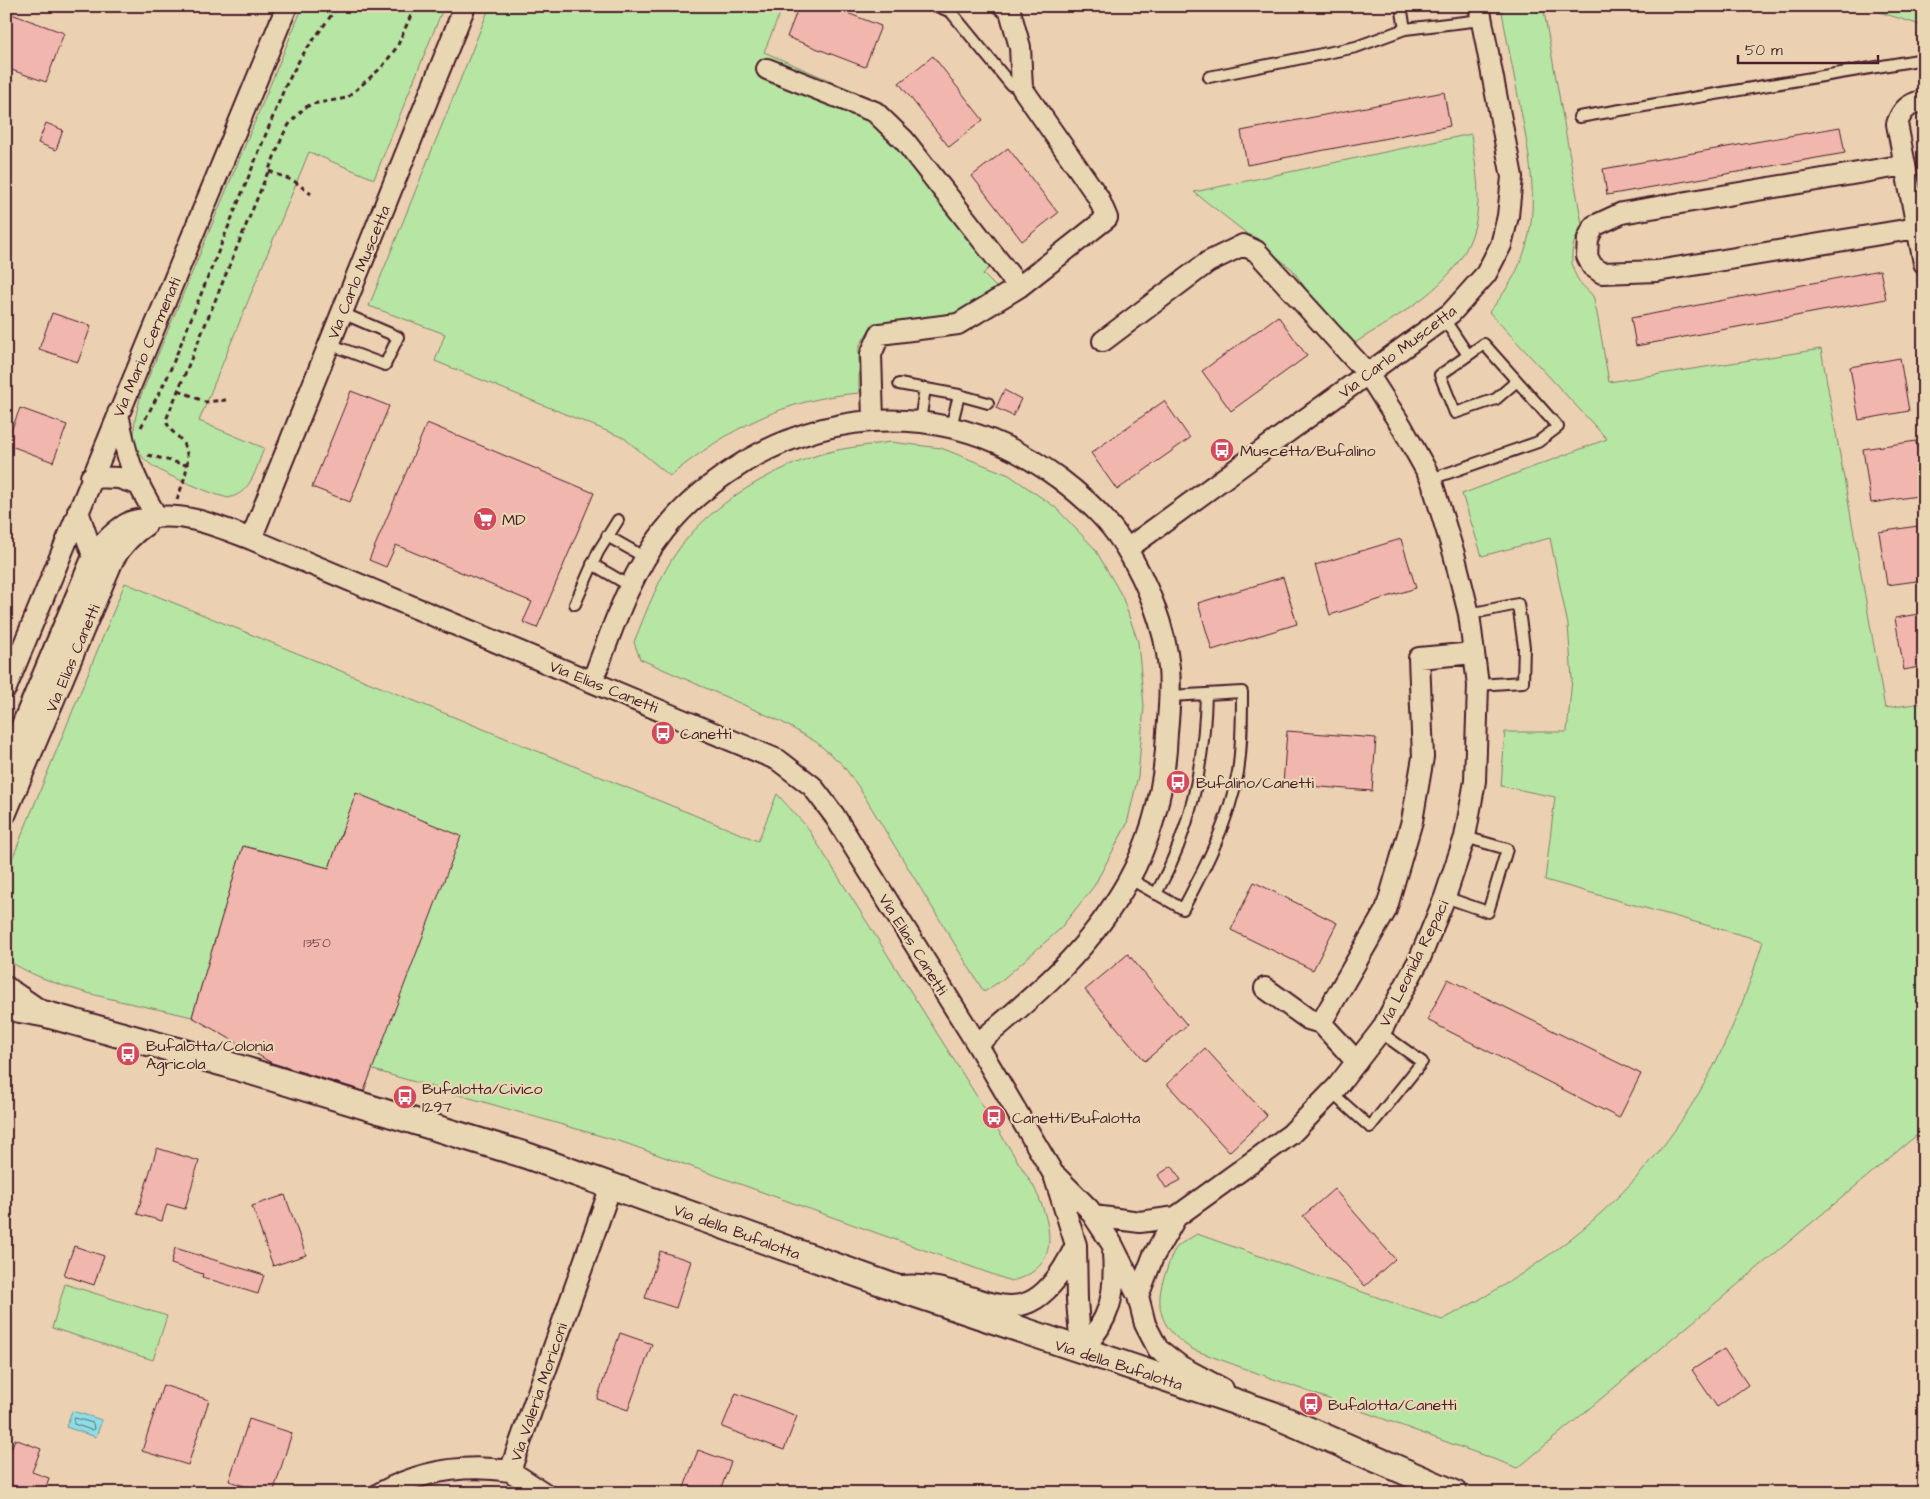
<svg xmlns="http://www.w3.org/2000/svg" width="1930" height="1499" viewBox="0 0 1930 1499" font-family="'Architects Daughter',sans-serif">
	<rect width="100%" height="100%" fill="#ebd0b2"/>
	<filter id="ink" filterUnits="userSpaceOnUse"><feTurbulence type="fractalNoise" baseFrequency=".02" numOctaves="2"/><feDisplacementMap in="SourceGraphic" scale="10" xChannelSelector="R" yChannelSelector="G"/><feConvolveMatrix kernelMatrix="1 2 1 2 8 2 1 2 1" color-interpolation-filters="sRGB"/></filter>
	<g filter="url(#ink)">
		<path fill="#b6e5a4" stroke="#808268" d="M303,6H444L374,179L309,152L199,421L264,448C256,468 252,493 228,498C211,494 196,486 180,480C132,460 127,444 141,395Z
			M490,6H783L764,52L884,104L1000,257L983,274L1003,294L952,326L873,323L859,347V393C784,399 728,429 670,476L624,438L435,361L445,334L369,306Z
			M1501,6H1543L1582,224C1571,244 1566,266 1582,285C1586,289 1592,293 1594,299C1600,326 1604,355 1609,382L1821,349L1885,708L1924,703V1129L1518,1468L1194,1350C1162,1332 1152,1307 1166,1272C1169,1264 1171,1254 1177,1247C1182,1242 1191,1238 1197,1234L1442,1320C1613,1231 1708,1127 1763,941L1545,880L1555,797L1501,786L1505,732H1567L1572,679L1568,625L1550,538L1482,556L1462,494L1607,439L1489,312C1545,246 1536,190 1521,111C1514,76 1507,41 1501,6Z
			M1872,6H1924V26L1879,12Z
			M1471,134C1475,163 1482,196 1475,225C1461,286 1395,316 1347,348L1292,269L1194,192Z
			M890,442L941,448L1009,475L1055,507L1095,549L1122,596L1138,642L1144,706L1138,776L1127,824L1094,886L1059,930L1003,979L984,992L858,786L842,764L816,742L780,721L640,659L634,642C647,610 660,574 681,546C713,504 765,473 815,456C838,448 865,446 890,442Z
			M125,583L758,841L777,794L807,827L1034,1187C1052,1225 1063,1268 1011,1281L625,1143L370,1069L356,794L329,868L243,846L192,1017C135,1003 54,992 6,959V874Z
			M65,1284L167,1316L153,1360L52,1328Z"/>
		<path fill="#8ddee6" stroke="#72929b" d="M72,1411L102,1420L96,1437L66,1427Z"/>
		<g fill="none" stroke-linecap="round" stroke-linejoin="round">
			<path stroke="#656b76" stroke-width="1" d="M75,1418L93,1423L94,1429L91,1430L74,1424Z"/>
		</g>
		<path fill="#f1b7ae" stroke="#4a1f2b" d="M799,6H829L881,26L865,67L787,37Z
			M6,12L64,33L46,82L6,68Z
			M933,56L983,120L949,147L899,83Z
			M1444,92L1450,126L1247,165L1241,131Z
			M46,123L63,130L56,150L38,143Z
			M1840,127L1845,153L1607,195L1603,169Z
			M1008,148L1058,213L1022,241L972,176Z
			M1880,270L1886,299L1636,346L1631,318Z
			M52,313L91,326L78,362L39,349Z
			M1278,316L1307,356L1231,411L1202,371Z
			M1900,358L1909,411L1859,420L1850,367Z
			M1004,390L1021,399L1013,416L996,408Z
			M351,391L389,406L350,502L312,487Z
			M1164,401L1190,438L1117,490L1091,453Z
			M20,408L67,425L53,462L6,444Z
			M427,423L594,493L537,628L523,622L532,602L396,545L386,567L369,560Z
			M1916,441L1924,495L1871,503L1863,449Z
			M1924,525V580L1887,585L1879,532Z
			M1401,539L1416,588L1330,615L1315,565Z
			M1283,577L1297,624L1212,650L1198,603Z
			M1924,613V666L1904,670L1895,618Z
			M1287,731L1376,738L1372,791L1283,784Z
			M356,793L461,836L364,1091L272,1063L192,1017L243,846L329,868Z
			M1254,882L1337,923L1313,970L1231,930Z
			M1128,954L1187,1025L1145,1061L1085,990Z
			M1448,979L1641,1074L1619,1118L1427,1020Z
			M1205,1048L1267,1116L1229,1152L1167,1084Z
			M157,1148L199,1161L185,1209L167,1204L162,1221L137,1214Z
			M1172,1166L1181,1180L1166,1188L1158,1175Z
			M1334,1189L1395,1259L1365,1286L1303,1216Z
			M285,1195L306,1255L273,1266L252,1206Z
			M74,1246L104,1256L94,1285L64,1275Z
			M175,1248L264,1275L258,1294L202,1277L203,1274L171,1264Z
			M660,1251L691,1261L676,1308L645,1298Z
			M620,1333L652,1344L628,1410L597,1399Z
			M1724,1349L1748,1385L1717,1407L1692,1370Z
			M163,1385L209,1400L188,1465L142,1451Z
			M736,1393L797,1416L784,1450L722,1427Z
			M249,1419L292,1433L273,1493H265L229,1481Z
			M15,1439L41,1449L32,1472L49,1478L44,1493H12L14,1486L6,1483V1462Z
			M698,1450L731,1462L719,1493H682Z"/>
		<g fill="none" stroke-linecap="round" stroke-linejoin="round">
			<g stroke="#4a1f2b" stroke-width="14">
				<path id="service" d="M937,6L951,12L1011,85L1022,88
					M1401,6L1405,29L1481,20
					M1209,77L1356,47L1405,29
					M1579,117L1924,59
					M1444,319L1468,355
					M329,344L385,365L398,337L342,313
					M899,384L959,395L988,403
					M920,422L925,388
					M951,427L959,395
					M1431,479L1538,442L1558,427L1484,344L1440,375L1455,413L1496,399L1517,381
					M607,536L646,558
					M592,564L630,586
					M575,604L598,552L618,520
					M1469,614L1518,604L1524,647L1523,682L1478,685
					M1130,879L1183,909C1206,866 1229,821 1238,772C1242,745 1242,719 1242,692L1170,696
					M1156,894C1191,830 1204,767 1206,694
					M1445,897L1488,912L1507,849L1465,837
					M1331,1092L1370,1127L1422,1062L1380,1032"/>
			</g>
			<g stroke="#4a1f2b" stroke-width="24">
				<path id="minor" d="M767,69L875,112L904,140L1019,287
					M1924,100C1909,104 1902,109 1897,124L1924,263
					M1905,165L1622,213L1594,226L1588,239L1587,256L1592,266L1602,273L1657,271L1917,228
					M1103,341L1208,262L1243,245L1256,251L1368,374L1402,427L1431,479L1454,554L1469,614L1478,685L1475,781L1465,837L1445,897L1420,958L1382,1029L1337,1087L1291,1134L1176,1217L1153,1257L1138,1296
					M118,413C126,458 133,478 157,517
					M873,420L871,354L880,334L958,324L1019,287L1107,218L1098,197L1022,88L1020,47L1010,11L1004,6
					M91,477L119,478L137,484
					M78,511L93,556
					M251,539L465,6
					M1127,549L1451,313L1486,274L1501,245L1508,216L1512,177L1479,6
					M592,682C612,630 629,575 664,531C686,502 715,480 746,461C849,401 964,408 1060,479C1085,498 1110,521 1126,548C1148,584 1165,627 1169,668C1171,690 1169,711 1167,733C1165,783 1153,836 1128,881C1088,952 1038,993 977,1044
					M6,688L287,6
					M6,763L93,556C103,544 115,529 130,522C135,520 143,519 149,518C186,512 217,526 251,539L778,760L812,786L834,815L977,1044L1054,1175L1076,1245L1077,1300L1081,1351
					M6,813L113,560C122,545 131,535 146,525
					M6,987L41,1011
					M1265,988L1308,1019L1321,1023L1357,1062
					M1321,1023L1386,910L1412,821L1423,757L1419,658L1474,653
					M1056,1176L1089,1209L1112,1244L1138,1296L1145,1324L1158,1349L1180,1366L1223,1389
					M1094,1216L1140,1222L1176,1217
					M902,1286C981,1279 1022,1356 1075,1247
					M1081,1351C1110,1320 1116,1295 1113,1253
					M510,1471L544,1493
					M380,1493C421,1471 466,1464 510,1471L611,1186"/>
			</g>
			<g stroke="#4a1f2b" stroke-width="29">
				<path id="tertiary" d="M6,1007L45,1014L226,1064L525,1155L894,1287L1272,1414L1454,1493"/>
			</g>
			<path stroke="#4a1f2b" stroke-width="3" stroke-dasharray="5 4" stroke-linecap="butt" d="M269,171L294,181L311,194
				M179,390L205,402L226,400
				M141,427L167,378L285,87L301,57L338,6
				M148,455L186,465
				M177,500C183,482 194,458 182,442C176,432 170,433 166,420L284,133L290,123L304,108L312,104L347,98L382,67L397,47L415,6"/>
			<use href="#service" stroke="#e9d6b3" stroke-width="10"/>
			<use href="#minor" stroke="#e9d6b3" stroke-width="20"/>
			<use href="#tertiary" stroke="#e9d6b3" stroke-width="25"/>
		</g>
	</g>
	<defs>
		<g id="bus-disc" transform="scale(1.25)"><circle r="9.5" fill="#d1495b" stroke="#e9d6b3"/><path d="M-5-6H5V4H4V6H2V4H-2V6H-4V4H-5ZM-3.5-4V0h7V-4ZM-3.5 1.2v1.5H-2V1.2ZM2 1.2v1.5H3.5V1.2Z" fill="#fff"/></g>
		<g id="supermarket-disc" transform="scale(1.25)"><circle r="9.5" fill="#d1495b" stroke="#e9d6b3"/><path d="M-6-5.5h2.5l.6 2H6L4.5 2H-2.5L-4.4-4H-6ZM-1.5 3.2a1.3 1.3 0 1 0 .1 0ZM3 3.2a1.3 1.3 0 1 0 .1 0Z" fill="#fff"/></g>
	</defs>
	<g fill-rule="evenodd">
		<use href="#bus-disc" x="1222" y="450"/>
		<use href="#supermarket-disc" x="485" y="519"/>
		<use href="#bus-disc" x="663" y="733"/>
		<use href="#bus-disc" x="1178" y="782"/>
		<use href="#bus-disc" x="128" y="1054"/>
		<use href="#bus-disc" x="405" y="1097"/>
		<use href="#bus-disc" x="994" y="1117"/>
		<use href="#bus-disc" x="1311" y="1404"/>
	</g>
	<g text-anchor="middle" stroke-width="4.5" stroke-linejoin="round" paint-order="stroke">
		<g font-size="14" fill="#74454c">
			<text x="317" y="947">1350</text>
		</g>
		<g font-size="16" fill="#4a1f2b" stroke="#e9d6b3">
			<text transform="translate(358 272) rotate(-68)" y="6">Via Carlo Muscetta</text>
			<text transform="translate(146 347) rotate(-67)" y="6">Via Mario Cermenati</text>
			<text transform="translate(1397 351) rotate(-37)" y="6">Via Carlo Muscetta</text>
			<text transform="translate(72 658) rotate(-67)" y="6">Via Elias Canetti</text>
			<text transform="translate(604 686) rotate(22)" y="6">Via Elias Canetti</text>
			<text transform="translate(914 944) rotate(58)" y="6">Via Elias Canetti</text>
			<text transform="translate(1413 963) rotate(-64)" y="6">Via Leonida Repaci</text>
			<text transform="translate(737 1231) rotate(20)" y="6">Via della Bufalotta</text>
			<text transform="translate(1119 1364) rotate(18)" y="6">Via della Bufalotta</text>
			<text transform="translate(538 1392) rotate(-71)" y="6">Via Valeria Moriconi</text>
		</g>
		<g font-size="16" fill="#4a1f2b" stroke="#e9d6b3" text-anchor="start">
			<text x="1240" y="456">Muscetta/Bufalino</text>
			<text x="502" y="525">MD</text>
			<text x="680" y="739">Canetti</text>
			<text x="1196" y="788">Bufalino/Canetti</text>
			<text x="146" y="1051">Bufalotta/Colonia<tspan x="146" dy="18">Agricola</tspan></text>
			<text x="422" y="1094">Bufalotta/Civico<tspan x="422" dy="18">1297</tspan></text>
			<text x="1012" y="1123">Canetti/Bufalotta</text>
			<text x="1328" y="1410">Bufalotta/Canetti</text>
		</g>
	</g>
	<rect width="1930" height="1499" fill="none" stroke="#e9d6b3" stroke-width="25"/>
	<rect x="12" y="12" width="1905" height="1474" fill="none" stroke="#4a1f2b" stroke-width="2" filter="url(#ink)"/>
	<path d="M1738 55v8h140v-8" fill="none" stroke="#4a1f2b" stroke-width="2.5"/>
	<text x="1745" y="55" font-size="15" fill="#4a1f2b" stroke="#e9d6b3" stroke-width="4" paint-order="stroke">50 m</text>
</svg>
